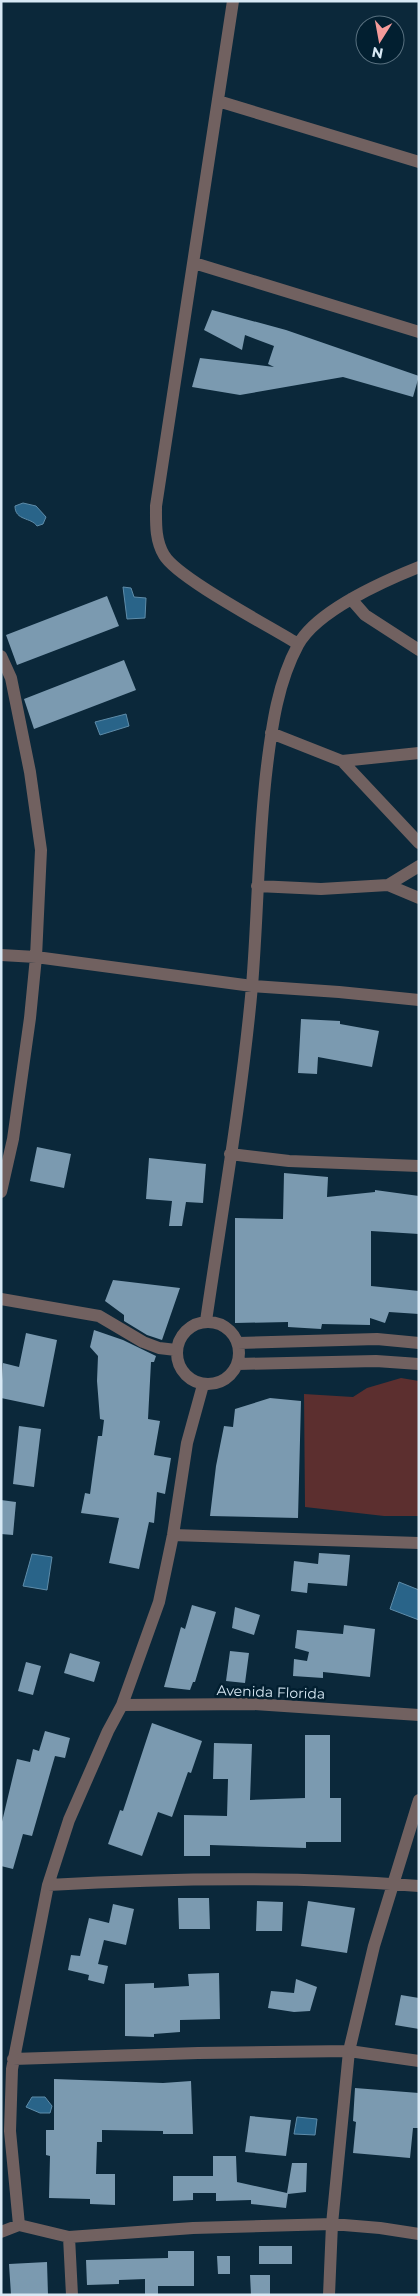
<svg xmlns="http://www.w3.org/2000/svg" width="420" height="2296" viewBox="0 0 420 2296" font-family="Montserrat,sans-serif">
	<rect width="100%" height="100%" fill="#0b283a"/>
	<path fill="#5c2f2f" d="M401,1378L419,1381V1516H384L305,1507L304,1394L353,1397L367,1388Z"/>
	<path fill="#296489" stroke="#5e8ca9" d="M23,503L36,506L46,517L43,524L37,526C31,517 15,521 15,506Z
		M123,587L131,588L134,597L146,598L145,618L127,619Z
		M126,714L129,726L100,735L95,722Z
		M32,1554L52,1557L47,1590L23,1586Z
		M399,1582L419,1590V1620L390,1609Z
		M32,2097H45L52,2106L50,2113H40L26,2107Z
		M297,2117L317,2119L315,2135L294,2134Z"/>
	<path fill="#7b9ab0" d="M212,310L286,330L419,376L413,397L343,377L240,395L192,387L200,358L274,367L268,364L274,346L245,335L242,350L204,330Z
		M107,596L119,626L17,665L6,635Z
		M124,660L136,690L34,729L24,699Z
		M301,1019L340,1021V1024L379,1031L372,1067L318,1057L317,1074L298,1073Z
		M37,1147L71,1154L64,1188L30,1181Z
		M149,1158L206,1164L203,1203L186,1202L182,1226H169L172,1201L146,1199Z
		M284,1173L328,1177L327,1197L375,1192V1190L419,1196V1234L371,1231V1286L419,1291V1314L389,1312L385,1323L370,1318V1325L322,1324L321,1329L288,1327V1322L235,1323V1218L283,1219Z
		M113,1280L180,1288L162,1340L147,1335L124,1321V1315L105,1301Z
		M94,1330L123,1340L156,1356L154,1362H151L148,1419L160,1421L154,1455L171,1458L165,1494L157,1492L154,1523L149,1522L139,1569L109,1563L119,1518L81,1513L85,1493L90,1494L98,1436H102L104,1420L100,1419L97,1381L98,1356L90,1347Z
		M26,1333L57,1340L44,1407L1,1398L3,1363L19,1367Z
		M270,1398L301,1401L298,1518L210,1516L216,1466L224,1426L233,1427L235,1409Z
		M19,1426L41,1429L34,1487L13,1484Z
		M1,1500L16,1502L13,1535L1,1534Z
		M319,1553L350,1555L347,1586L308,1583L307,1593L291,1591L294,1561L318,1564Z
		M192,1605L216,1612L195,1682H193L190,1690L164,1687L181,1627L185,1629Z
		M235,1607L260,1615L254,1635L232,1628Z
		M344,1625L375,1629L370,1677L323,1672V1678L293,1676L294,1659L307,1661L309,1652L295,1648L297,1630L343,1634Z
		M230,1651L249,1653L245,1683L226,1681Z
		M70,1653L100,1662L94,1682L64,1673Z
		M26,1662L41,1666L33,1695L18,1691Z
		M152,1723L202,1741L191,1773L188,1772L172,1817L158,1812L142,1856L108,1844L120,1810L123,1811Z
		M45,1731L70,1738L65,1758L55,1756L32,1836L23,1834L13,1869L1,1866V1826L17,1759L30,1762L33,1749L39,1751Z
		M305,1735H330V1798H341V1842H306V1848L210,1845V1856H184V1815L227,1816L228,1779H213L214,1743L252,1744L250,1800L305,1798Z
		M178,1898H209L210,1929H179Z
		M257,1901L283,1902L282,1931H256Z
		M308,1901L355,1908L347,1953L301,1946Z
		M113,1904L134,1909L126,1945L104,1940L98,1964L108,1966L104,1984L88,1980L89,1975L68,1970L71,1955L80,1956L89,1918L109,1923Z
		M219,1973L220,2019L180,2020V2032L154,2034V2037L125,2036V1984L154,1983V1988L189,1986L188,1974Z
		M296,1979L317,1987L310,2011L294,2012L268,2008L271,1991L294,1993Z
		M401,1995L419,1998V2029L395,2025Z
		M54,2079L163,2083L191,2081L193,2134H163V2131L102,2130V2142H97L96,2174H115V2205L90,2204V2199L49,2198L50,2156L46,2155V2130H54Z
		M355,2088L419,2093V2128H413L410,2158L353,2153L356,2122L353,2121Z
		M250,2116L291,2120L286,2156L245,2152Z
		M213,2156H236L237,2182L287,2193L292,2163H307L306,2192L288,2194L286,2208L251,2204V2200L216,2201V2193H193V2200L173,2201V2176H213Z
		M259,2246H292V2264H259Z
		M168,2251H194V2286H158V2294H145V2279L119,2280V2284L87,2285L86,2260L168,2258Z
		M217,2256H230V2274H218Z
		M47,2262L48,2295H11L9,2264Z
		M250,2275H270V2295H251Z"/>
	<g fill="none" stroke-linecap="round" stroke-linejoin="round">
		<path stroke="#716160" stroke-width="12" d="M233,1L156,506C156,523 155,540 164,555C177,578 271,627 298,644
			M218,101L419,162
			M194,263L419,332
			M351,599L365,615L419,650
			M1,656L11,678L30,772L41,850L36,957L30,1018L13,1139L1,1192
			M271,733L342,761L419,843
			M342,761L419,753
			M388,885L419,866
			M257,886L321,889L388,885L419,898
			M1,955L36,957L252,986L339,992L419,1000
			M230,1154L289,1161L419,1166
			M1,1299L99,1316L143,1342L159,1348L176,1350
			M206,1321C222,1211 242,1097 252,986C258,913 258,839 267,766C272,725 278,682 298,645C316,611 384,581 419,567
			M177 1353a31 31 0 1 1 62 0a31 31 0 1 1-62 0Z
			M238,1343L377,1339L419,1343
			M238,1364L376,1361L419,1364
			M173,1535L419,1543
			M122,1705L253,1704L419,1715
			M48,1885C172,1878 295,1876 419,1886
			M13,2059L198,2053L349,2051L419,2061
			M19,2225L10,2131L12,2069L48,1885L69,1820L108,1731L122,1705L159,1602L173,1535L187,1443L203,1385
			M1,2232L19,2225L69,2237L193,2228L332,2224L380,2228L419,2234
			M69,2237L72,2295
			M329,2295L332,2224L349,2051L374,1946L419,1800"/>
	</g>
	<g text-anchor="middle" stroke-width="5" stroke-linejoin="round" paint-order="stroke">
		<g font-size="14" fill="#d8e9f5" stroke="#021f30">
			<text transform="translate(271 1692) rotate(2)" y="5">Avenida Florida</text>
		</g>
	</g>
	<rect width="420" height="2296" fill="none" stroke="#d8e9f5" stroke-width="5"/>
	<g transform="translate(380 40) rotate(191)"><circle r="24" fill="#021f30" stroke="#58707f"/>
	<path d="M0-4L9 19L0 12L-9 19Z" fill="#f59b9a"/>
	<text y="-8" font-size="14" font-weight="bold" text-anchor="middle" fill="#d8e9f5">N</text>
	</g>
</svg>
